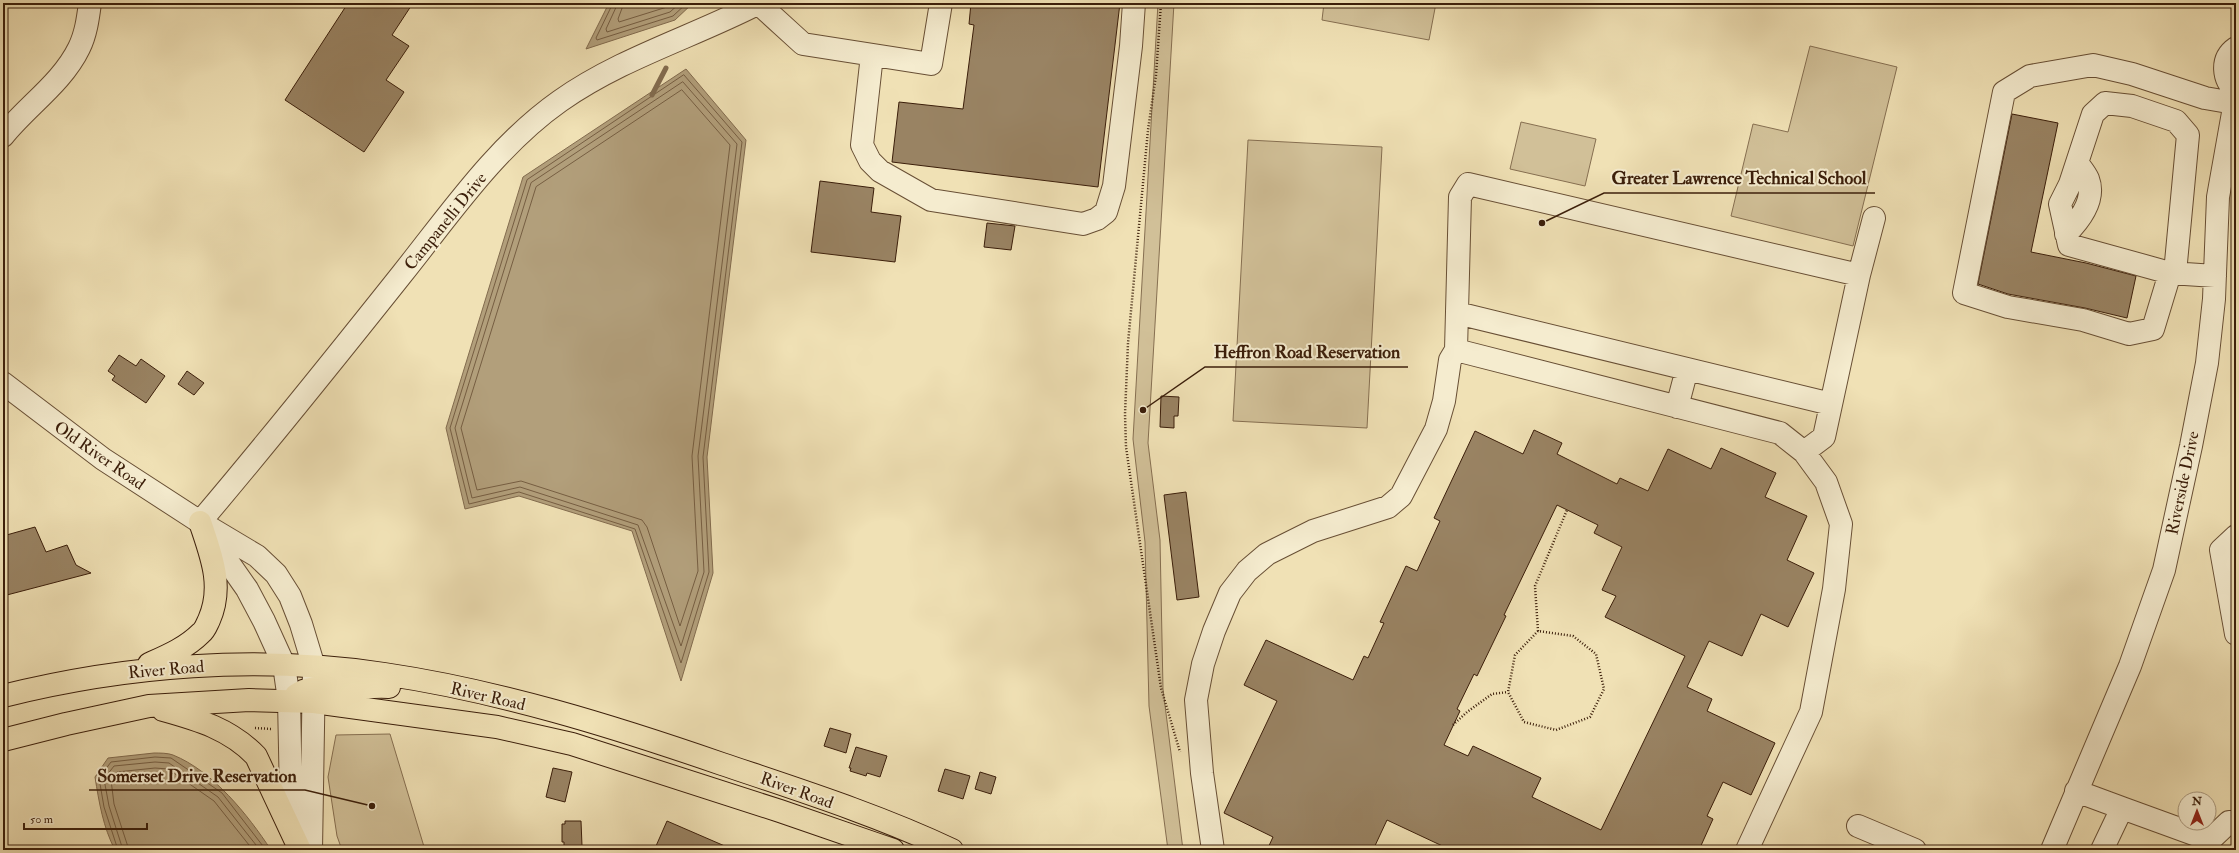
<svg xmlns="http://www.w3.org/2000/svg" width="2239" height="853" viewBox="0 0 2239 853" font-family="'IM FELL Double Pica',serif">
	<rect width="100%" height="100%" fill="#f0e1b5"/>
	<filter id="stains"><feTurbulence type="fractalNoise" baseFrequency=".005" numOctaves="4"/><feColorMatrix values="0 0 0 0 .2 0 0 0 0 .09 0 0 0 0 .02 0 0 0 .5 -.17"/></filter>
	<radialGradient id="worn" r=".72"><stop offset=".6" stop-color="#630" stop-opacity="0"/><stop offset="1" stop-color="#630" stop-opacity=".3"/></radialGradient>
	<path fill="#d1c098" stroke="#866f51" d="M1158,3H1174L1148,443L1160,540L1163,689L1183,850H1168L1149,706L1145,542L1133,439Z
		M1324,3H1436L1429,40L1322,20Z
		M1810,46L1897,67L1853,246L1731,216L1753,124L1788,132Z
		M1521,122L1596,139L1585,186L1510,169Z
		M1248,140L1382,147L1367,428L1233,421Z
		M390,734L425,850H342L337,836L328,777L336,735Z"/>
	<path fill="#b29f7b" stroke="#826b4e" d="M609,3H693L675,20L586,49Z
		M686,69L746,140L707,457L713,573L681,681L632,531L519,496L465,509L446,428L523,177Z
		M154,753C160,753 168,753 173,755C213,771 248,815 271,850H115C103,827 99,802 95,777L108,758Z"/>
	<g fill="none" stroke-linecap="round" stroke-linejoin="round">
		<path stroke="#765e42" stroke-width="1" d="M613,3L596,38L597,40L673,16L687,3
			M618,3L606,29L607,32L670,12L680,3
			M624,3L618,19L619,22L667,7L671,3
			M684,75L742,142L703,457L709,572L681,663L635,529L519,492L469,504L450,428L527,180Z
			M683,82L737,144L698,456L704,572L681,646L638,525L520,487L472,498L455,428L531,183Z
			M682,90L730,145L692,456L698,571L680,626L647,527L642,520L521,481L477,490L461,428L536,187Z
			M118,850L104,807L99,778L111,762L155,757L171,758L222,793L266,850
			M123,850L109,806L104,779L114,766L155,762L169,763L218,797L260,850
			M129,850L114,804L111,780L117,772L155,768L168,769L214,801L253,850"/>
		<path stroke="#826b4e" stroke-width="5" d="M652,95L666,68"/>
	</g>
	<path fill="#998363" stroke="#3b1e0a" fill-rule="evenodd" d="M348,3H413L392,35L409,46L386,80L404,92L364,152L285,100Z
		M971,3H1120L1098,187L892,162L899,102L963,109L974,25L969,24Z
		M2012,114L2058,123L2031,252L2086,263L2136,276L2127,318L2085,308L2008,294L1978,284Z
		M820,181L874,188L871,212L901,216L895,262L811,252Z
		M987,223L1015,226L1011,250L984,247Z
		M119,355L136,366L141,359L165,376L146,403L112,380L115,376L108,371Z
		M187,371L204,383L194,395L178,384Z
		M1161,396L1179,397L1178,416H1174V428L1160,427Z
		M1534,430L1562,443L1557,454L1617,484L1620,478L1648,491L1668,449L1711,469L1721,448L1776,473L1765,497L1807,516L1787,560L1814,573L1788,627L1761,614L1742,656L1709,641L1687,687L1712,699L1707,711L1775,743L1751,795L1723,782L1707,816L1713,819L1699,850H1451L1387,820L1373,850H1267L1273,837L1224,813L1277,701L1244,685L1266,640L1353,680L1364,656L1368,658L1384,623L1380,622L1406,566L1417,571L1440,521L1434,518L1475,431L1523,454ZM1557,505L1598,525L1594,533L1622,547L1602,590L1616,596L1605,617L1685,656L1601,830L1532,797L1541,778L1473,746L1468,756L1444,745L1460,711L1457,709L1474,674L1477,676L1506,616L1504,615Z
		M1186,492L1199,597L1177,600L1164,495Z
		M35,527L46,552L67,545L76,565L91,573L3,596V536Z
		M830,728L851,734L846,753L824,746Z
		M856,747L887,756L880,777L867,773L866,776L850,771L851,768H849Z
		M553,768L572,772L565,802L546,797Z
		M945,769L970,776L963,799L938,791Z
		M980,772L996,777L991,794L975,789Z
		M565,821H581L582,846H564V842H562V824H565Z
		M667,821L734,850H667L656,846Z"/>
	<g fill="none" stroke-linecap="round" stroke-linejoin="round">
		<g stroke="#684f35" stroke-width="24">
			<path id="minor" d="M758,3L803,44L931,64L941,3
				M2236,48C2220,59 2223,80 2236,91
				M872,55L862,145L870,161L880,171L931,200L1083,224L1097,219L1106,212L1114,186L1131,46L1134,3
				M3,136C27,106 62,83 79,48C86,34 88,18 90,3
				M2066,234C2079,221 2096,200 2088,179C2086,174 2081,168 2078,164
				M2170,273L2069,245L2060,204L2070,184L2093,114L2105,103L2132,106L2176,121L2188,135L2175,273
				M2215,276L2170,273L2153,329L2129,334L2083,320L2008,307L1964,293L2004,92L2030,76L2093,65L2132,74L2205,98L2234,103
				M1457,313L1831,404
				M1456,350L1460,197L1468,184L1859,275
				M3,383L103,459L200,522L257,556L276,574L290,596L301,624L314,667L311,850
				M1677,407L1687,369
				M1804,452L1824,437L1859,275L1874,218
				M200,522C269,441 336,357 402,274C450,214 496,146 560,101C621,58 693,37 759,3
				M205,529L247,589L264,621L284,665L289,700L291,797L302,839
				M2236,536L2221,550L2236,634
				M2076,791L2122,808
				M1858,826L1915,850
				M1213,850L1202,773L1196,700L1203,664L1214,631L1230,593L1247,571L1267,554L1313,531L1388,507L1401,496L1436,429L1444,401L1450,360L1456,350L1780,433L1804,452L1826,482L1841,524L1834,589L1811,712L1747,850
				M2052,850L2130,666L2164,570L2191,446L2207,363L2214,299L2218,197L2236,96
				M2102,850L2122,808L2210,840L2229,822H2236"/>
		</g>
		<g stroke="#3b1e0a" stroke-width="24">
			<path id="major" d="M149,664C167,656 186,648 201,633C205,630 207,624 209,620C224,586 211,555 200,522
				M296,695C311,684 330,689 348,688C362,688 375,686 389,687
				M3,696C127,665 258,655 384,674C499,691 612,726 722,764C799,790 878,815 952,850
				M163,710C199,720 230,729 256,756L300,850
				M3,740L66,724L149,706L249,700L314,702L497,727L572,744L780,811L893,850"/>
		</g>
		<path stroke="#3b1e0a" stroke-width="2.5" stroke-dasharray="1 2" stroke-linecap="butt" d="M1161,3L1156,75L1148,130L1128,343L1125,414L1126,447L1161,688L1180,752
			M1538,631L1515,655L1508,692L1524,722L1556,730L1590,717L1604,689L1596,654L1573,636L1538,631L1535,586L1567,510
			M1453,725L1467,712L1492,694L1508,692
			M255,728L272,729"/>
		<use href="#minor" stroke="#f5eccf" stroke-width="22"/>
		<use href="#major" stroke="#f0e1b5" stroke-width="22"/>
	</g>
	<g text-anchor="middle" stroke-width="4" stroke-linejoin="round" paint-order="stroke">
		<g font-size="17" fill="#3b1e0a" stroke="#f5eccf">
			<text transform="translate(445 221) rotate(-51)" y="6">Campanelli Drive</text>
			<text transform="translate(100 455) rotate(35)" y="6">Old River Road</text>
			<text transform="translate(2182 483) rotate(-78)" y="6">Riverside Drive</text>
			<text transform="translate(166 669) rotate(-5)" y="6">River Road</text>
			<text transform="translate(488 696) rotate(13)" y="6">River Road</text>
			<text transform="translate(797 790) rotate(20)" y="6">River Road</text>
		</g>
	</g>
	<path fill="none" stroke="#3b1e0a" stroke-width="1.5" d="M1542 223L1604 193H1875M1143 410L1205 367H1408M372 806L305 790H89"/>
	<g fill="#3b1e0a" stroke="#f5eccf" stroke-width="1.5">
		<circle cx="1542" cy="223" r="4"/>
		<circle cx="1143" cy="410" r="4"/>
		<circle cx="372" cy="806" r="4"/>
	</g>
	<g font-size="18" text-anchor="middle" font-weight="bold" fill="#3b1e0a" stroke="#f5eccf" stroke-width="4" stroke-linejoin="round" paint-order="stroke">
		<text x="1739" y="184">Greater Lawrence Technical School</text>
		<text x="1307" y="358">Heffron Road Reservation</text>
		<text x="197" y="782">Somerset Drive Reservation</text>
	</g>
	<rect width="2239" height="853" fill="none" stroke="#f0e1b5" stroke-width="16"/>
	<rect x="4" y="4" width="2231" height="845" fill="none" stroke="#3b1e0a" stroke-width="2"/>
	<rect x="8" y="8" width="2223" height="837" fill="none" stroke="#3b1e0a"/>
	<g transform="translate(2197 811)"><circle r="19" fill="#f5eccf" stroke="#ab9a80"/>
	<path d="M0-3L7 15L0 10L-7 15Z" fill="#8f2418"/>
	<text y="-6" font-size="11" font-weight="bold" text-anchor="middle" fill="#3b1e0a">N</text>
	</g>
	<path d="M24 823v6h123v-6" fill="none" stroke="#3b1e0a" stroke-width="2"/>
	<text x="30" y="823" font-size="12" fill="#3b1e0a" stroke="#f5eccf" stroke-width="3" paint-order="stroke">50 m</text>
	<rect width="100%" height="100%" filter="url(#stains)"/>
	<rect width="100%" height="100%" fill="url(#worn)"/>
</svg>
